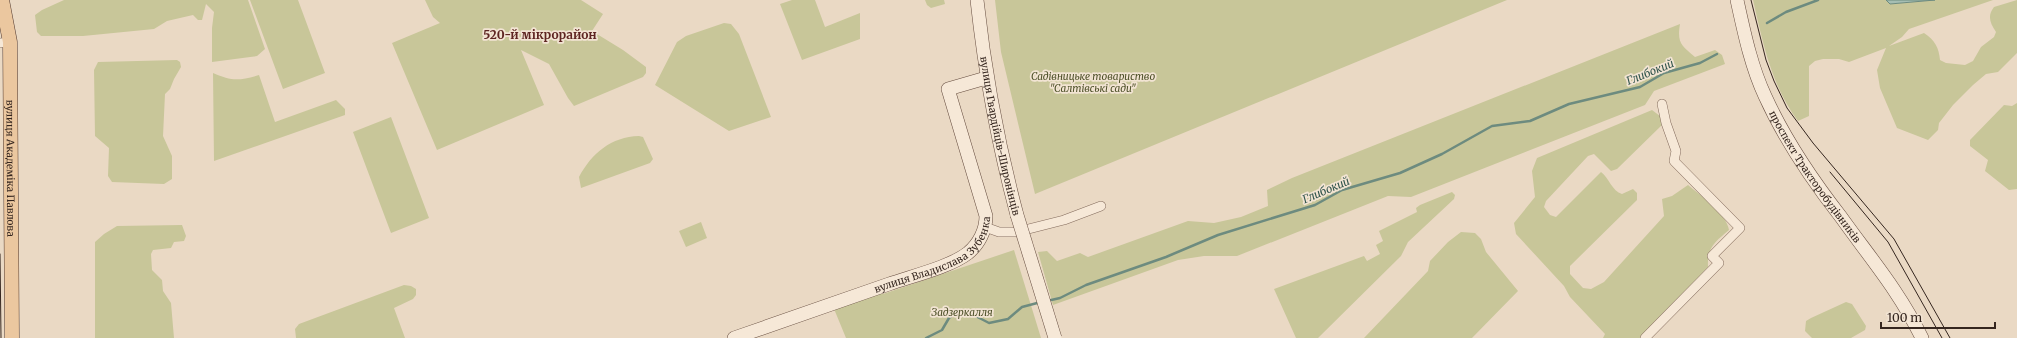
<svg xmlns="http://www.w3.org/2000/svg" width="2017" height="338" viewBox="0 0 2017 338" font-family="Merriweather,serif">
	<rect width="100%" height="100%" fill="#ead9c4"/>
	<path fill="#c8c699" d="M64,0H248L265,49L257,56L212,62V28L214,12L206,4L202,20H198L193,15L167,21L154,29L83,36H41L37,32L35,15L42,10Z
		M250,0H298L325,73L283,89Z
		M425,0H581L603,14L592,31L623,50L646,67V73L643,77L574,106L568,98L549,64L521,50L544,105L437,150L392,43L440,23L433,17Z
		M792,0H815L825,27L860,13V39L802,60L780,4Z
		M925,0H944L945,4L931,8L927,5Z
		M995,0H1507L1035,194L1001,52Z
		M1753,0H1886L1890,4L1935,0H1993L1909,29L1902,37L1889,46L1924,33C1935,40 1939,48 1940,60L1946,63L1965,65L1973,61L1981,47L1994,37L1996,32C1990,23 1987,16 1994,7L2017,0V53L1998,72L1986,74L1973,85L1953,105L1939,123L1938,130L1928,140L1897,128L1880,88L1877,70L1886,48L1849,62L1839,59H1823L1815,61L1809,66V116L1798,121C1771,85 1763,43 1753,0Z
		M724,23L731,24L739,34L771,117L729,131L655,85L677,42L686,36Z
		M1680,24C1677,43 1681,45 1695,57L1715,50L1722,55L1725,64L1654,91L1645,105L1411,197L1388,196L1237,256H1204L1178,260L1053,305L1038,252L1047,251L1057,261L1080,253L1088,257L1188,221L1214,223L1241,217L1268,206L1267,190L1292,178Z
		M177,60L180,62L181,67L174,79L170,89L165,94L163,136L172,156V179L164,184L112,182L108,176L109,148L95,136L94,70L98,62Z
		M213,73C231,81 239,81 259,75L275,122L336,100L345,109V115L214,161Z
		M2017,103V189L2009,190L1985,171L1988,160L1970,146V140L2004,105L2012,106Z
		M1652,110L1660,116L1663,124L1617,169L1611,171L1594,154L1588,156L1546,201L1544,207L1550,215L1556,217L1601,172C1609,178 1612,191 1622,194L1633,189L1637,193V200L1570,266V274L1583,288L1591,289L1604,282L1664,216L1662,199L1672,196L1688,185C1700,195 1727,214 1729,230C1715,242 1707,247 1708,267L1640,338H1603L1605,334L1570,297L1564,286L1516,234L1514,223L1535,197L1532,171L1537,158Z
		M391,117L429,218L391,233L353,132Z
		M639,136L643,137L653,159L650,163L581,188L579,177C592,153 611,137 639,136Z
		M1452,192L1455,195L1454,199L1408,242L1401,256L1318,338H1296L1274,289L1364,256L1367,261L1380,254L1376,245L1383,241L1379,231L1417,212L1416,208L1420,205Z
		M701,222L707,238L686,247L679,231Z
		M117,226L182,225L186,236L184,241L174,242L171,248L153,250L151,254L152,270L162,280L163,291L171,303L174,338H95V242L104,234Z
		M1461,232L1475,233L1481,239L1486,252L1518,291L1472,338H1364L1428,271L1430,261L1448,242Z
		M1014,250L1041,338H846L832,304L869,291L883,294Z
		M404,285L411,286L416,289V295L413,299L394,308L405,338H296L295,329L299,324Z
		M1846,302L1852,304L1866,326L1865,330L1851,338H1812L1805,331L1806,321L1811,318Z"/>
	<path fill="#a6beb3" stroke="#6d8b7f" d="M1886,0H1935L1890,4Z"/>
	<g fill="none" stroke-linecap="round" stroke-linejoin="round">
		<path stroke="#6d8b7f" stroke-width="2.5" d="M1767,23L1786,12L1818,0
			M1047,301L1060,298L1086,285L1166,257L1218,235L1315,205L1342,190L1400,173L1442,154L1492,126L1530,121L1569,104L1640,87L1664,73L1700,63L1717,54
			M926,338L942,330L949,318L956,313L966,311L989,323L1008,319L1022,307L1041,302"/>
		<g stroke="#836b5c" stroke-width="10">
			<path id="street" d="M0,43L10,42
				M985,227L999,232H1017L1064,220L1101,206
				M1645,338L1719,263L1712,256L1740,228L1674,161L1676,151L1666,123L1662,104"/>
		</g>
		<g stroke="#654c3f" stroke-width="14">
			<g id="secondary">
				<path id="s1" d="M977,0C985,74 998,144 1017,215"/>
				<path id="s2" d="M1737,0C1744,32 1751,66 1765,96C1784,138 1813,181 1841,217C1871,259 1899,291 1922,338"/>
				<path id="s3" d="M734,338C786,320 838,302 889,284C912,276 950,267 968,253C979,244 986,230 986,216L948,89L986,78"/>
			</g>
		</g>
		<g stroke="#523a30" stroke-width="15">
			<g id="primary">
				<path id="s4" d="M2,0L10,42L12,338"/>
			</g>
		</g>
		<use href="#street" stroke="#f6e8d7" stroke-width="9"/>
		<use href="#secondary" stroke="#f6e8d7" stroke-width="13"/>
		<use href="#primary" stroke="#ebc79f" stroke-width="14"/>
		<path stroke="#35261f" stroke-width="1" d="M1751,0L1766,60L1774,81L1787,108L1813,143L1894,239L1950,338
			M1830,172L1888,242L1942,338
			M0,254L1,338"/>
		<g stroke="#654c3f" stroke-width="14" stroke-linecap="butt">
			<path id="secondary-bridge" d="M1017,215L1055,338"/>
		</g>
		<use href="#secondary-bridge" stroke="#f6e8d7" stroke-width="13"/>
	</g>
	<g text-anchor="middle" stroke-width="3.5" stroke-linejoin="round" paint-order="stroke">
		<g font-size="10" font-style="italic" fill="#4c4f27" stroke="#f2e4d3">
			<text x="1093" y="80">Садівницьке товариство<tspan x="1093" dy="12">"Салтівські сади"</tspan></text>
			<text x="962" y="316">Задзеркалля</text>
		</g>
		<g font-size="10" fill="#35261f" stroke="#f2e4d3">
			<text dy="4" stroke="none"><textPath href="#s1" startOffset="138">вулиця Гвардійців-Широнінців</textPath></text>
			<text dy="4" stroke="none"><textPath href="#s4" startOffset="169">вулиця Академіка Павлова</textPath></text>
			<text dy="4" stroke="none"><textPath href="#s2" startOffset="195">проспект Тракторобудівників</textPath></text>
			<text dy="4" stroke="none"><textPath href="#s3" startOffset="220">вулиця Владислава Зубенка</textPath></text>
		</g>
		<g font-size="11" font-style="italic" fill="#2f534b" stroke="#f2e4d3">
			<text transform="translate(1650 72) rotate(-22)" y="4">Глибокий</text>
			<text transform="translate(1326 190) rotate(-23)" y="4">Глибокий</text>
		</g>
		<g font-size="12" font-weight="bold" fill="#5e2522" stroke="#f2e4d3">
			<text x="540" y="39">520-й мікрорайон</text>
		</g>
	</g>
	<path d="M1881 322v6h114v-6" fill="none" stroke="#35261f" stroke-width="2"/>
	<text x="1887" y="322" font-size="12" fill="#35261f" stroke="#f2e4d3" stroke-width="3" paint-order="stroke">100 m</text>
</svg>
